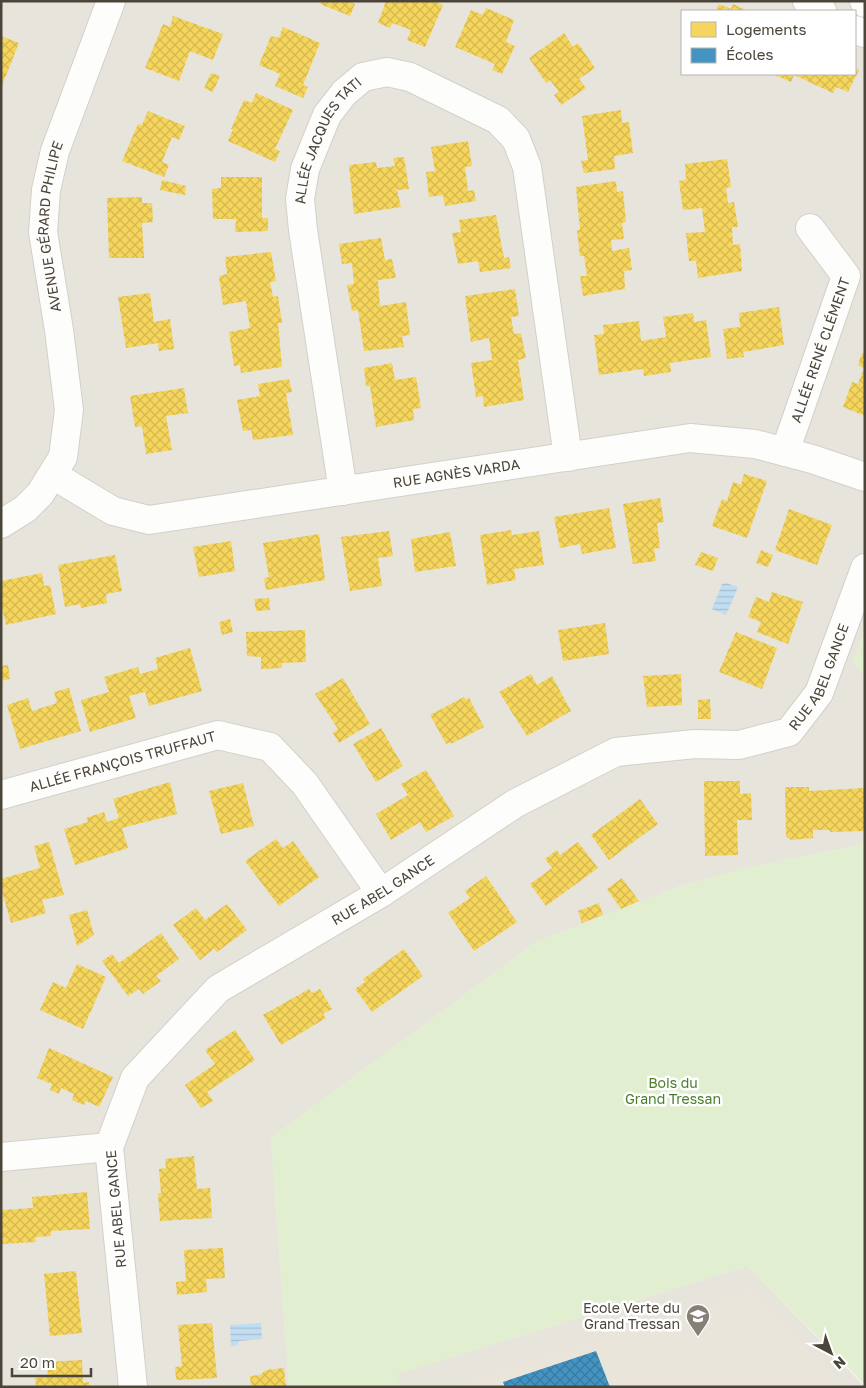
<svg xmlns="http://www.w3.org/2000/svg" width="866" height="1388" viewBox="0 0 866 1388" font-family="'Golos Text',sans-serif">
	<defs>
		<pattern id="water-rules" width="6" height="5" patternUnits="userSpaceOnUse" patternTransform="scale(1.25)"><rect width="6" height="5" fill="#c0ddf1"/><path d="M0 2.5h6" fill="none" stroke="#a6bfcf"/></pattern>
		<pattern id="homes-cross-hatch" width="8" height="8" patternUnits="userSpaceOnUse" patternTransform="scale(1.25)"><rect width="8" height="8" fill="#f6d55c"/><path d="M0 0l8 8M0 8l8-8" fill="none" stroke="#d4b851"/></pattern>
		<pattern id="schools-cross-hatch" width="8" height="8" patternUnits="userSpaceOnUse" patternTransform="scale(1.25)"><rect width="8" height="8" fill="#4393c3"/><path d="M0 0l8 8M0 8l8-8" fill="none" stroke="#3a7a9f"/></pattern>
	</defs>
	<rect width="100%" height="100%" fill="#f4f2ee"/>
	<path fill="#e7e4dc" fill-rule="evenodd" d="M1,1H865V628L853,662L865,675V840L859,845L742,869L678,887L536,942L271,1138L289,1387H1ZM682,11H855V74H682Z
		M748,1266L865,1387H402L396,1374Z"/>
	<path fill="#eae5da" d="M750,1288L846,1387H449Z"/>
	<path fill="#e1eecf" d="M865,628V675L853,662Z
		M865,840V1385L748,1266L397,1374L402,1387H289L271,1138L536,942L678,887L742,869L859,845Z"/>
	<path fill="url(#water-rules)" d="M726,583L738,587L726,615L712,609L722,584Z
		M261,1323L262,1339L239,1341L238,1345L231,1346L230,1325Z"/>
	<path fill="url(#homes-cross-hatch)" d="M322,1H348L355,4L350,16L320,4Z
		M386,1H434L443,5L425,47L407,40L411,30L392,23L390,28L378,23Z
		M719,4L731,9L733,4L748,11H716Z
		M486,8L514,20L506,42L515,46L502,74L492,70L495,64L455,47L471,10L483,15Z
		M173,16L223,34L213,60L190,51L179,81L145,68L163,24L170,27Z
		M283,27L320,43L303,85L308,87L303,98L275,86L280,74L259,65L271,36L279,38Z
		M564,33L573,47L578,43L595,68L579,79L586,88L561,105L554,95L559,92L550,80L546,83L529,58Z
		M1,36L19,43L1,88Z
		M855,68L859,70L848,92L836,87L833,93L794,75L791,82L772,74H855Z
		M211,73L220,76L213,92L204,88Z
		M256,93L293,110L275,149L280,151L275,162L228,141L233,129H231L244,100L252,103Z
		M621,110L622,123L629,122L633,153L614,156L615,169L584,173L581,161L588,160L582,116Z
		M148,111L185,126L179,140L172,137L162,162L169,165L164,177L122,161L138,124L142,125Z
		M468,141L472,166L465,167L468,191L474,190L476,201L445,206L443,195L429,197L426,172L435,171L431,147Z
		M404,157L409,189L397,190L401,207L354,214L349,165L376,162L377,168L395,166L393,158Z
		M727,159L731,187L726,188L728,203L734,202L738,227H732L733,245L740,244L742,271L698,278L696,261H689L686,233L705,232L702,208L683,210L679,181L686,180L685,164Z
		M221,177H262V218H268V231L235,232L236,219H213L212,189L221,188Z
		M162,180L186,186L185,195L160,190Z
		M616,181L617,192L623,191L626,222L622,223L624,239L611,240L612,251L629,248L632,270L624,271L625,289L583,296L580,276H587L584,256H580L577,230H580L576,187Z
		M142,197V203H152L153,222L142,223L144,258H109L107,198Z
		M496,215L504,258L509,257L511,268L480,272L478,261L458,264L452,233L461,232L459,220Z
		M381,238L385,260L392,259L396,278L378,280L380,306L406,302L410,335L402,336L404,347L364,351L358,310L352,311L347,285L354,284L352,263L342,264L339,244Z
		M271,252L276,281L270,282L273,297L278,296L282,323H278L282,367L241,373L240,365L234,366L229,332L250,328L246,301L223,305L219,276L227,274L225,257Z
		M515,289L519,316L511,317L514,334L521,333L526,358L518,360L524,400L484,407L483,396L476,397L471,363L492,360L489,338L471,342L465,296Z
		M150,293L154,322L170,319L174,349L159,351L158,343L126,348L118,297Z
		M779,307L784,345L743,352L744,357L727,359L723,329L740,327L739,313Z
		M693,313L694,322L706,320L711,357L670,363L671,372L644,376L643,369L599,375L594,335L604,334L603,325L639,321L641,341L666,337L663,317Z
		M862,353L865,354V416L843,407L852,382L858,384L864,368L858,365Z
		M392,363L395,380L416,377L421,408L413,409L414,420L376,427L370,386H366L364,368Z
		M289,379L292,392L286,393L293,435L253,440L251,430L243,431L237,400L260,396L258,384Z
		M184,388L188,413L166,416L172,450L146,454L142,426L135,427L130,396Z
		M744,474L767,481L747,538L712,526L722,499L727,501L733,482L741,485Z
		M660,498L664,522L657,523L660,548L654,549L656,561L633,564L623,504Z
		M609,508L616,548L582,554L580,544L560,548L554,517Z
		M789,509L832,525L817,565L775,550Z
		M511,530L512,535L539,531L544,565L514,569L516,580L487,585L480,535Z
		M389,531L393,556L378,558L382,586L350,591L341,537Z
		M450,532L456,566L415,572L411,539Z
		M319,534L325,580L266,590L264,578L269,577L263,543Z
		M231,541L235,571L199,577L193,547Z
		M761,550L773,555L768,567L756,563Z
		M701,552L718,558L713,571L695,565Z
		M115,555L122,591L106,594L107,603L81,608L80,604L65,607L58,565Z
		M42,573L44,586L50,585L56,614L6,625L1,603V581Z
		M772,592L803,602L788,644L757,632L761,622L748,617L756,597L769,602Z
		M269,598L270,610L256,611L254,599Z
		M230,619L233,632L222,635L219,622Z
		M605,623L609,654L563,661L558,630Z
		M305,630L306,662L282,663V668L261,669V657L247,656L246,632Z
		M736,632L777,648L762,689L719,672Z
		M190,648L202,691L149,706L145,692L129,696L136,718L90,732L81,700L109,692L104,677L138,667L140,674L158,669L155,658Z
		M8,665L10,679L1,681V666Z
		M531,674L537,685L552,676L571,711L527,736L499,692Z
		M681,674L682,705L647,707L643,676Z
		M343,678L370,724L339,743L333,733L338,729L315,694Z
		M69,688L81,731L20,749L7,705L28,698L32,711L57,703L54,692Z
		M464,697L466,700L469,698L484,727L451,744L450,742L446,744L430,715Z
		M710,699L711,719H698V700Z
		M381,728L403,766L376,782L353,744Z
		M426,770L454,816L426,832L420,822L391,840L376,814L408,795L401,784Z
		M704,781H740V794L751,793L752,820H737L738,855L705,856Z
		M170,782L177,814L122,828L128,848L75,865L64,829L88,822L86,818L104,812L107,822L119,818L113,799Z
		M243,783L254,826L221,834L209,791Z
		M785,787H809V791L865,788V831L830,832V830H813V838L791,840L786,836Z
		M640,799L658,824L609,860L591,835Z
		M276,839L283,848L293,841L319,877L279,906L245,861Z
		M49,842L64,895L42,900L46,913L11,923L1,888V879L40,868L34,846Z
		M578,842L598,868L546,906L530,884L552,868L545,859L557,850L560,855Z
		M486,876L517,922L474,951L448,913L470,898L465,891Z
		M622,878L639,901L621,909L607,889Z
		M599,903L603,915L582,923L578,911Z
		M227,904L247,930L217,952L214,949L200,960L173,925L196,908L205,920Z
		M87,910L94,935L77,946L69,915Z
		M161,933L179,959L156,976L161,981L143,994L139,989L128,996L102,961L112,954L119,963Z
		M404,949L423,976L372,1012L355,989L365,982L363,979Z
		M77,964L106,977L83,1029L40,1010L53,982L66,988Z
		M309,989L312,993L320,989L332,1009L323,1014L326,1018L281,1045L263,1015Z
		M235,1030L255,1060L207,1092L213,1101L201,1108L185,1085L215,1064L205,1050Z
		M49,1048L113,1077L99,1107L86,1101L84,1105L72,1100L74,1094L61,1088L59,1094L50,1090L52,1084L37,1078Z
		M194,1156L197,1189L210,1188L212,1218L160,1221L158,1193H161L159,1169L166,1168L165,1159Z
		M87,1192L90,1229L51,1231V1236L35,1237L36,1242L1,1244V1210L33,1208L32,1197Z
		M223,1248L225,1278L206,1279L207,1292L177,1295L176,1282L186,1281L184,1250Z
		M76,1271L82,1333L50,1336L44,1274Z
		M212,1323L217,1378L176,1380L175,1367L182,1366L178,1325Z
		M82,1360L83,1383L89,1382V1387H36L35,1378L48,1377L47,1362Z
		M284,1368L286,1387H251L250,1376L260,1375L266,1370Z"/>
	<path fill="url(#schools-cross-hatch)" d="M596,1351L610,1387H505L503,1382Z"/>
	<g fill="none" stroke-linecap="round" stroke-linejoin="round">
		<g stroke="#d2d0cb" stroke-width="30">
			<g id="minor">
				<path d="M807,1L822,11"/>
				<path d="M864,1L865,3"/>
				<path d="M855,30L865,33"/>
				<path id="s1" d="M785,452L846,276L810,228"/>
				<path id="s2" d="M53,475L113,511L149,520L690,438L755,444L812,459L865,477"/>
				<path id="s3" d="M343,491L303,230L300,199L305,169L327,115L344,93L363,77L387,72L410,77L498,120L516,139L527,167L568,457"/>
				<path id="s4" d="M1,524L25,509L40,494L63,457L69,410L59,330L43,232L46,190L55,151L111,1"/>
				<path id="s5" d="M1,795L218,735L270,747L305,784L381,893"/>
				<path d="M1,1157L109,1147"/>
				<path id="s6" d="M133,1387L109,1147L135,1078L218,989L381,893L516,803L616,752L695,744L739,745L789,732L819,693L865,568"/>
			</g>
		</g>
		<use href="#minor" stroke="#fdfdfc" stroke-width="28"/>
	</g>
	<defs>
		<g id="school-pin" transform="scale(1.25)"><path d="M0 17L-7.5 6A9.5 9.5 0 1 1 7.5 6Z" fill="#868178" stroke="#fff"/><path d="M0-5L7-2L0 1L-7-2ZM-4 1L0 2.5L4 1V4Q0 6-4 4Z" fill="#fff"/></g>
	</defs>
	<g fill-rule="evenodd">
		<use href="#school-pin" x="698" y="1316"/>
	</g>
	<g text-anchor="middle" stroke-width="5" stroke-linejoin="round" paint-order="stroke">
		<g font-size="14" fill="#4b4439" stroke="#fff">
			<text dy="5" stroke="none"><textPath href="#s3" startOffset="361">ALLÉE JACQUES TATI</textPath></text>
			<text dy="5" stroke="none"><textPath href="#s4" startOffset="326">AVENUE GÉRARD PHILIPE</textPath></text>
			<text dy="5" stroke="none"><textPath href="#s1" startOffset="108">ALLÉE RENÉ CLÉMENT</textPath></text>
			<text dy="5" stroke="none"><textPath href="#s2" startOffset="418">RUE AGNÈS VARDA</textPath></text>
			<text dy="5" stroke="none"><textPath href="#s6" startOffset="1139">RUE ABEL GANCE</textPath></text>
			<text dy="5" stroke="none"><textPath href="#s5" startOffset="126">ALLÉE FRANÇOIS TRUFFAUT</textPath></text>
			<text dy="5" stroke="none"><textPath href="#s6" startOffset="629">RUE ABEL GANCE</textPath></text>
			<text transform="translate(116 1209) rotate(-95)" y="5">RUE ABEL GANCE</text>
		</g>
		<g font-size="14" fill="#4a7f2a" stroke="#fff">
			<text x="673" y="1088">Bois du<tspan x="673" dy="16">Grand Tressan</tspan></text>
		</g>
		<g font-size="14" fill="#4b4439" stroke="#fff" text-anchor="end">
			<text x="680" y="1313">Ecole Verte du<tspan x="680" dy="16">Grand Tressan</tspan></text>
		</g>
	</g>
	<rect width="866" height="1388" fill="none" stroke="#4b4439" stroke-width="5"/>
	<rect x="681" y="10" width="175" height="65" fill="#ffffff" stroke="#b7b4b0"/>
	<rect x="691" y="22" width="25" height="15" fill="#f6d55c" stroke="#b7b4b0"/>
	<text x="726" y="35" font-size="15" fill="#4b4439">Logements</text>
	<rect x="691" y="48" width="25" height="15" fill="#4393c3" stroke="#b7b4b0"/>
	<text x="726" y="60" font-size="15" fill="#4b4439">Écoles</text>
	<g transform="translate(831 1353) rotate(139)" stroke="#ffffff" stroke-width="4" paint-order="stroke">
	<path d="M0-4L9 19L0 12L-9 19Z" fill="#4b4439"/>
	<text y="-8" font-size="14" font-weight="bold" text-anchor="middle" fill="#4b4439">N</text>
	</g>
	<path d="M12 1368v8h79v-8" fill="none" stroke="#4b4439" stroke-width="2.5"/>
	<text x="20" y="1368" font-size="15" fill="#4b4439" stroke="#ffffff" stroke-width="4" paint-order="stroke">20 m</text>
</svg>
